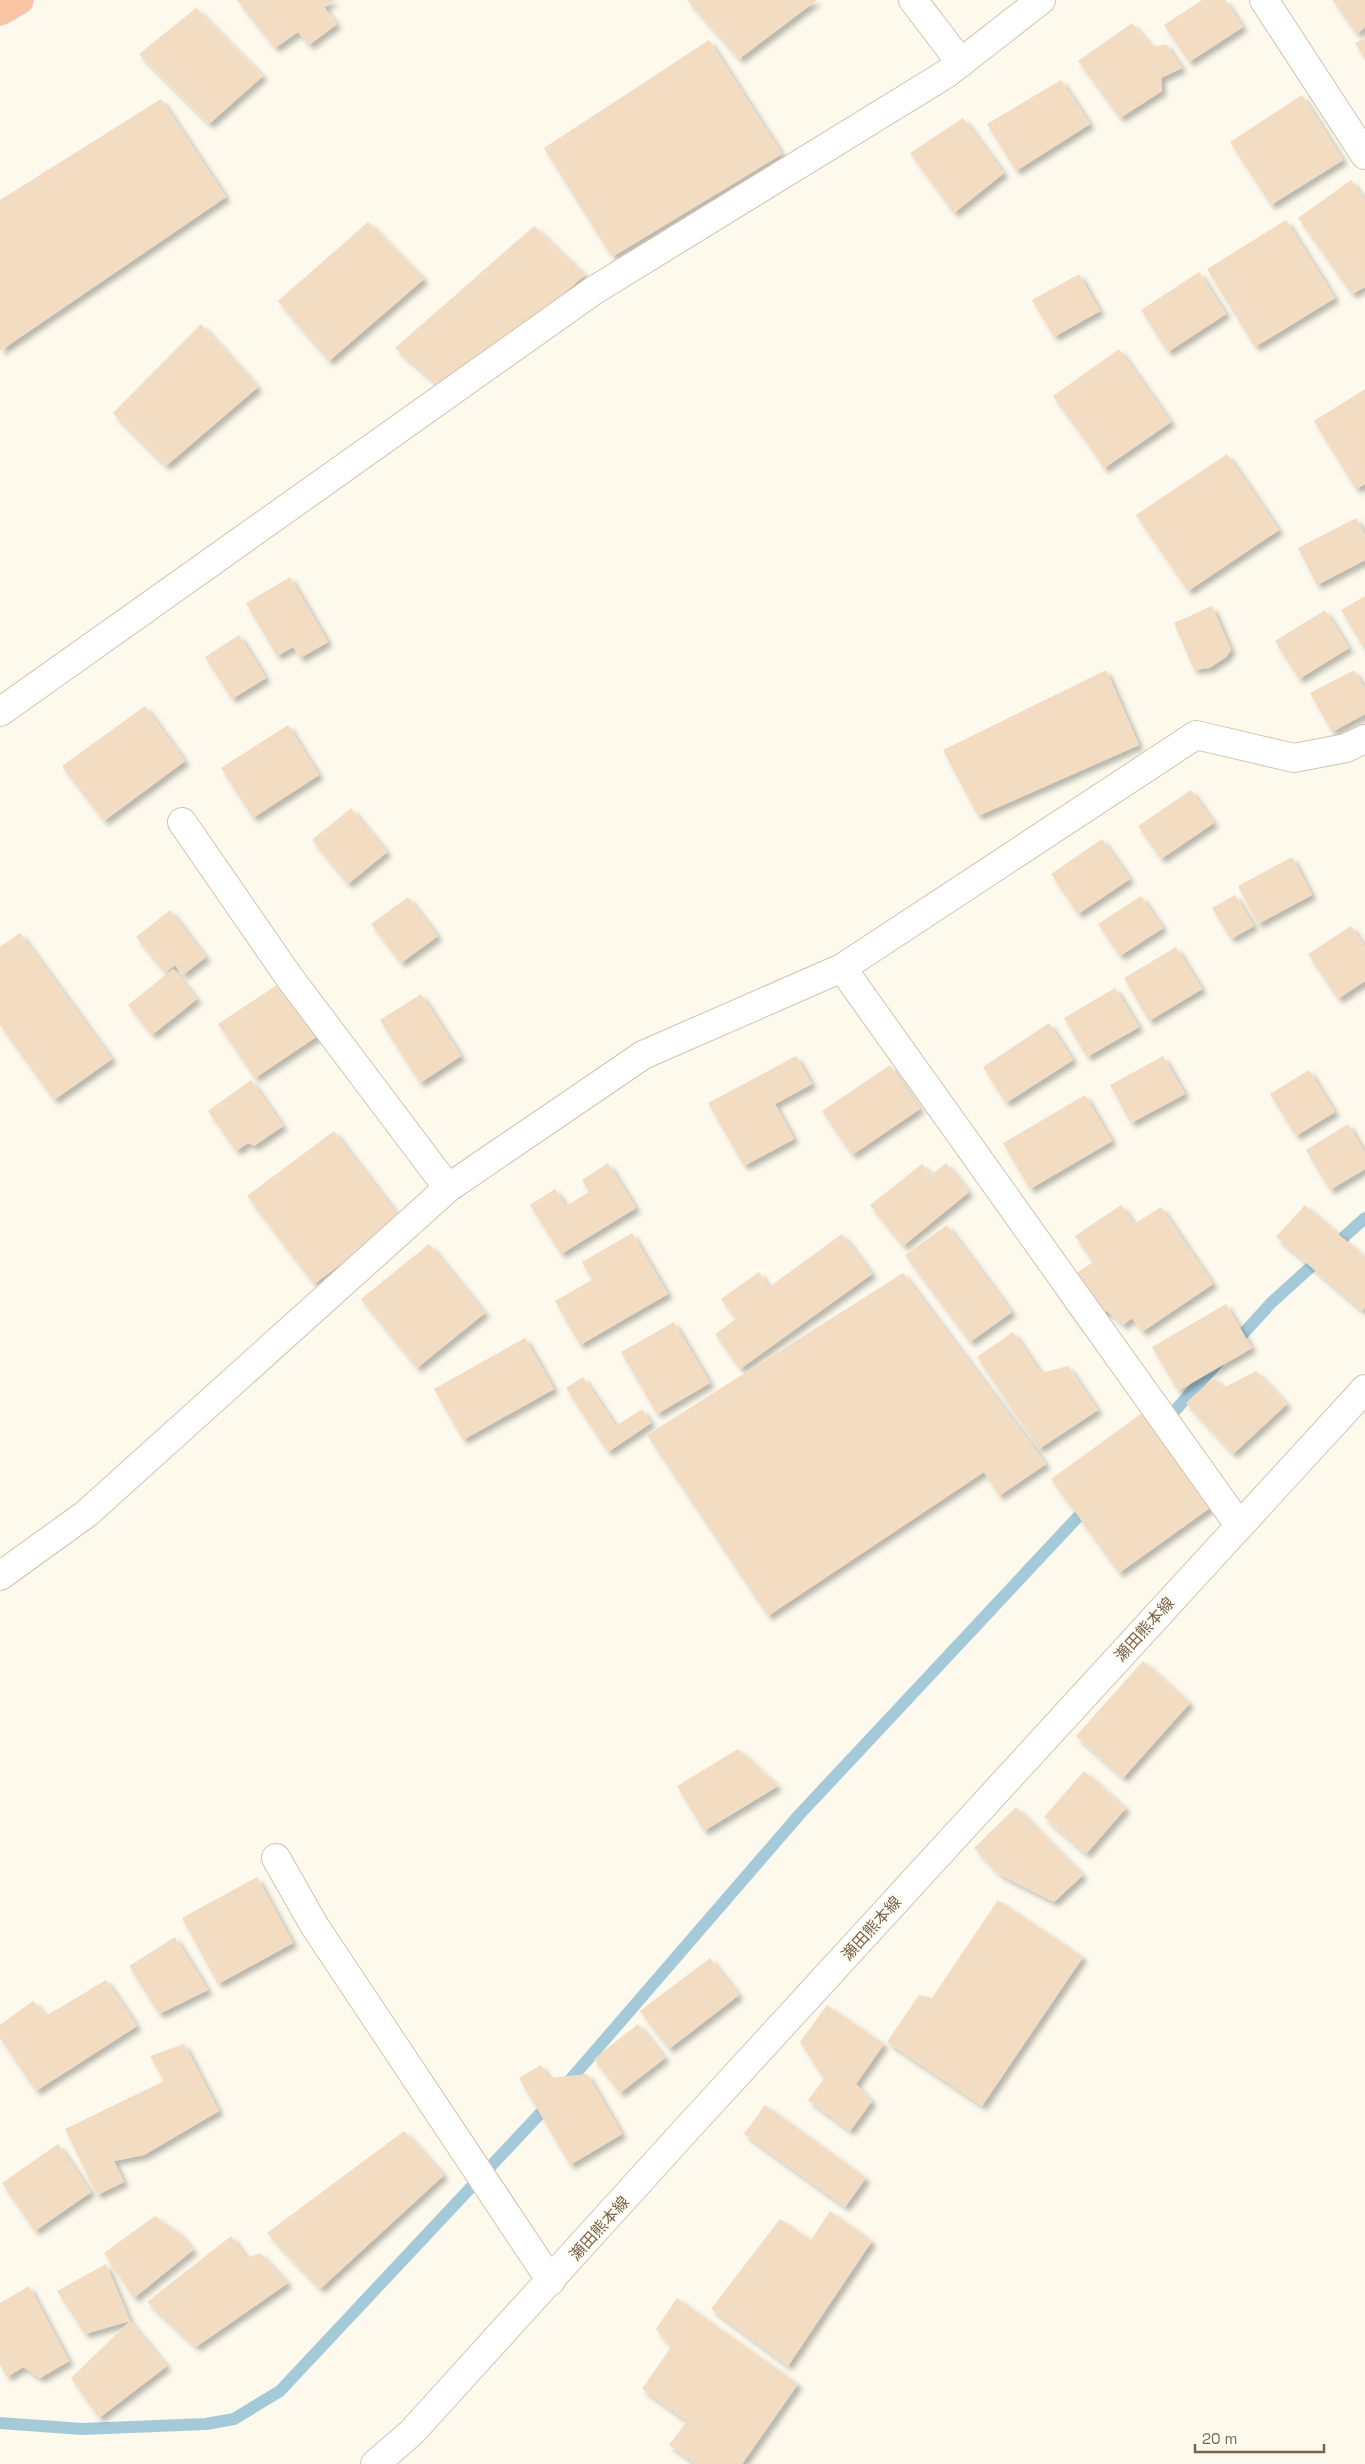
<svg xmlns="http://www.w3.org/2000/svg" width="1365" height="2464" viewBox="0 0 1365 2464" font-family="'Space Grotesk','Noto Sans JP',sans-serif">
	<defs>
		<filter id="shadow"><feDropShadow dx="4.5" dy="4.5" stdDeviation="2.5" flood-color="#0004"/></filter>
	</defs>
	<rect width="100%" height="100%" fill="#fdf9ec"/>
	<g fill="none" stroke-linecap="round" stroke-linejoin="round">
		<path stroke="#a4cada" stroke-width="12" d="M1232,1346L1272,1302L1365,1218
			M1164,1423L1219,1361
			M564,2087L799,1815L1090,1504
			M0,2423L82,2429L206,2424L234,2419L280,2391L551,2102"/>
	</g>
	<path fill="#f3ddc2" filter="url(#shadow)" d="M237,0H335L324,7L337,24L309,45L298,32L275,48Z
		M687,0H817L739,59Z
		M1202,0H1225L1243,27L1189,62L1164,25Z
		M1332,0H1365V27L1357,34Z
		M196,8L263,76L209,124L139,54Z
		M1132,23L1152,47L1166,44L1182,68L1161,78L1162,91L1120,118L1078,61Z
		M1365,38V59L1355,43Z
		M709,40L782,154L612,257L544,148Z
		M1061,80L1090,124L1016,171L987,124Z
		M1302,95L1343,160L1271,205L1230,142Z
		M161,99L226,197L0,351V200Z
		M963,118L1004,173L954,213L910,153Z
		M1351,180L1365,200V287L1352,294L1298,218Z
		M1286,220L1335,298L1255,347L1207,269Z
		M368,222L424,279L329,361L278,301Z
		M534,226L585,275L448,394L395,348Z
		M1199,272L1226,314L1168,352L1141,310Z
		M1079,274L1100,311L1054,337L1032,300Z
		M201,324L258,387L166,466L113,413Z
		M1119,349L1171,422L1103,469L1100,461L1053,396Z
		M1365,389V484L1356,489L1314,421Z
		M1227,454L1279,530L1188,591L1136,515Z
		M1356,518L1365,535V560L1317,585L1298,548Z
		M290,577L328,642L300,658L293,647L277,656L246,603Z
		M1365,596V646L1363,647L1341,610Z
		M1212,606L1231,650L1226,657L1209,668L1194,670L1174,623Z
		M1325,610L1349,648L1299,679L1275,641Z
		M239,635L266,678L232,699L205,657Z
		M1106,670L1139,745L978,816L943,750Z
		M1354,670L1365,689V714L1332,732L1310,693Z
		M145,706L185,761L104,821L62,766Z
		M288,725L319,775L253,818L221,768Z
		M1191,790L1214,823L1161,859L1138,826Z
		M351,808L387,852L348,884L312,840Z
		M1102,839L1130,879L1078,914L1051,874Z
		M1292,857L1312,895L1258,924L1238,886Z
		M1235,895L1254,926L1231,939L1212,908Z
		M1141,896L1163,928L1120,956L1098,924Z
		M408,897L438,936L401,963L371,924Z
		M170,910L206,957L183,975L175,965L165,973L136,937Z
		M1351,926L1365,947V981L1338,999L1308,954Z
		M20,933L112,1059L54,1100L0,1025V947Z
		M1176,947L1202,989L1149,1021L1124,978Z
		M173,969L197,999L152,1035L128,1005Z
		M289,977L325,1031L255,1078L218,1024Z
		M1115,988L1139,1027L1087,1057L1064,1018Z
		M421,994L461,1056L420,1083L380,1020Z
		M1049,1023L1073,1060L1006,1103L983,1067Z
		M796,1056L812,1084L775,1104L794,1139L744,1166L708,1103Z
		M1163,1056L1185,1094L1131,1123L1110,1085Z
		M890,1065L920,1109L852,1155L822,1111Z
		M1309,1070L1335,1112L1296,1136L1270,1094Z
		M251,1080L283,1126L254,1146L248,1143L236,1151L208,1111Z
		M1085,1095L1112,1141L1030,1189L1003,1143Z
		M1348,1124L1365,1153V1169L1330,1190L1306,1150Z
		M334,1131L401,1219L314,1284L247,1196Z
		M608,1163L636,1208L561,1254L530,1205L555,1189L566,1206L589,1192L582,1180Z
		M946,1163L969,1192L903,1246L870,1205L922,1164L931,1175Z
		M1121,1205L1134,1224L1161,1207L1213,1284L1142,1332L1132,1318L1123,1325L1107,1311L1081,1328L1054,1288L1093,1262L1075,1236Z
		M1305,1205L1365,1257V1307L1362,1311L1276,1237Z
		M947,1225L1012,1312L970,1342L905,1255Z
		M632,1233L668,1294L580,1345L555,1301L592,1280L582,1262Z
		M842,1234L872,1274L740,1369L715,1334L736,1319L721,1299L759,1272L769,1287Z
		M429,1244L485,1313L417,1368L361,1299Z
		M903,1273L1046,1464L999,1496L984,1472L768,1616L647,1435Z
		M1226,1304L1252,1348L1178,1391L1152,1347Z
		M674,1322L710,1383L657,1414L621,1352Z
		M1013,1332L1041,1373L1068,1366L1098,1410L1039,1449L977,1357Z
		M525,1338L554,1389L463,1440L434,1389Z
		M1256,1371L1287,1404L1233,1454L1186,1403L1214,1377L1223,1388Z
		M583,1377L616,1426L642,1409L651,1423L608,1452L566,1388Z
		M1145,1411L1214,1505L1119,1573L1051,1479Z
		M1143,1661L1190,1703L1123,1778L1076,1736Z
		M738,1749L778,1786L704,1831L677,1786Z
		M1084,1771L1126,1808L1086,1854L1044,1817Z
		M1016,1807L1083,1875L1054,1902L999,1874L974,1848Z
		M257,1877L293,1943L218,1984L182,1918Z
		M998,1900L1083,1957L982,2106L887,2042L919,1995L932,1998Z
		M175,1937L208,1990L159,2014L129,1966Z
		M710,1958L739,1995L669,2049L640,2011Z
		M106,1980L137,2026L36,2091L0,2038V2025L33,2001L46,2016Z
		M827,2005L884,2044L856,2084L872,2101L850,2131L808,2100L824,2079L800,2042Z
		M638,2024L665,2058L620,2093L594,2059Z
		M184,2044L219,2111L144,2155L114,2161L124,2182L97,2195L65,2129L164,2081L150,2056Z
		M541,2065L549,2078L587,2074L622,2134L570,2165L519,2078Z
		M765,2105L866,2178L845,2207L744,2134Z
		M404,2131L444,2175L320,2289L267,2233Z
		M58,2144L91,2192L35,2231L2,2183Z
		M830,2211L872,2241L788,2366L711,2309L780,2219L811,2240Z
		M155,2216L179,2233L193,2250L134,2298L104,2253Z
		M231,2236L247,2258L260,2253L288,2283L196,2347L147,2302Z
		M106,2264L130,2321L167,2366L99,2418L71,2378L130,2321L85,2334L57,2291Z
		M29,2286L69,2361L40,2378L23,2367L7,2377L0,2365V2303Z
		M677,2298L798,2384L742,2464H696L669,2445L687,2421L642,2389L671,2347L656,2329Z"/>
	<g fill="none" stroke-linecap="round" stroke-linejoin="round">
		<g stroke="#d1c3b0" stroke-width="30">
			<path id="street" d="M913,0L961,63
				M1264,0L1365,155
				M0,712L593,291L946,74L1041,0
				M182,822L289,977L448,1188
				M842,968L1239,1525
				M0,1576L86,1514L448,1188L643,1055L842,968L1196,735L1294,758L1346,748L1365,739
				M276,1858L314,1925L551,2281"/>
		</g>
		<g stroke="#d4c4ae" stroke-width="30">
			<path id="secondary" d="M375,2464L412,2432L685,2131L1365,1389"/>
		</g>
		<g stroke="#dcd6d1" stroke-width="30">
			<path id="highway" d="M0,11L19,0"/>
		</g>
		<use href="#street" stroke="#fff" stroke-width="28"/>
		<use href="#secondary" stroke="#fff" stroke-width="28"/>
		<use href="#highway" stroke="#f8c4a2" stroke-width="28"/>
	</g>
	<g text-anchor="middle" stroke-width="5" stroke-linejoin="round" paint-order="stroke">
		<g font-size="16" fill="#7a634d" stroke="#fffcf3">
			<text transform="translate(1144 1629) rotate(-48)" y="6">瀬田熊本線</text>
			<text transform="translate(871 1928) rotate(-48)" y="6">瀬田熊本線</text>
			<text transform="translate(599 2228) rotate(-48)" y="6">瀬田熊本線</text>
		</g>
	</g>
	<path d="M1195 2444v8h129v-8" fill="none" stroke="#7a634d" stroke-width="2.5"/>
	<text x="1202" y="2444" font-size="15" fill="#7a634d" stroke="#fffcf3" stroke-width="4" paint-order="stroke">20 m</text>
</svg>
